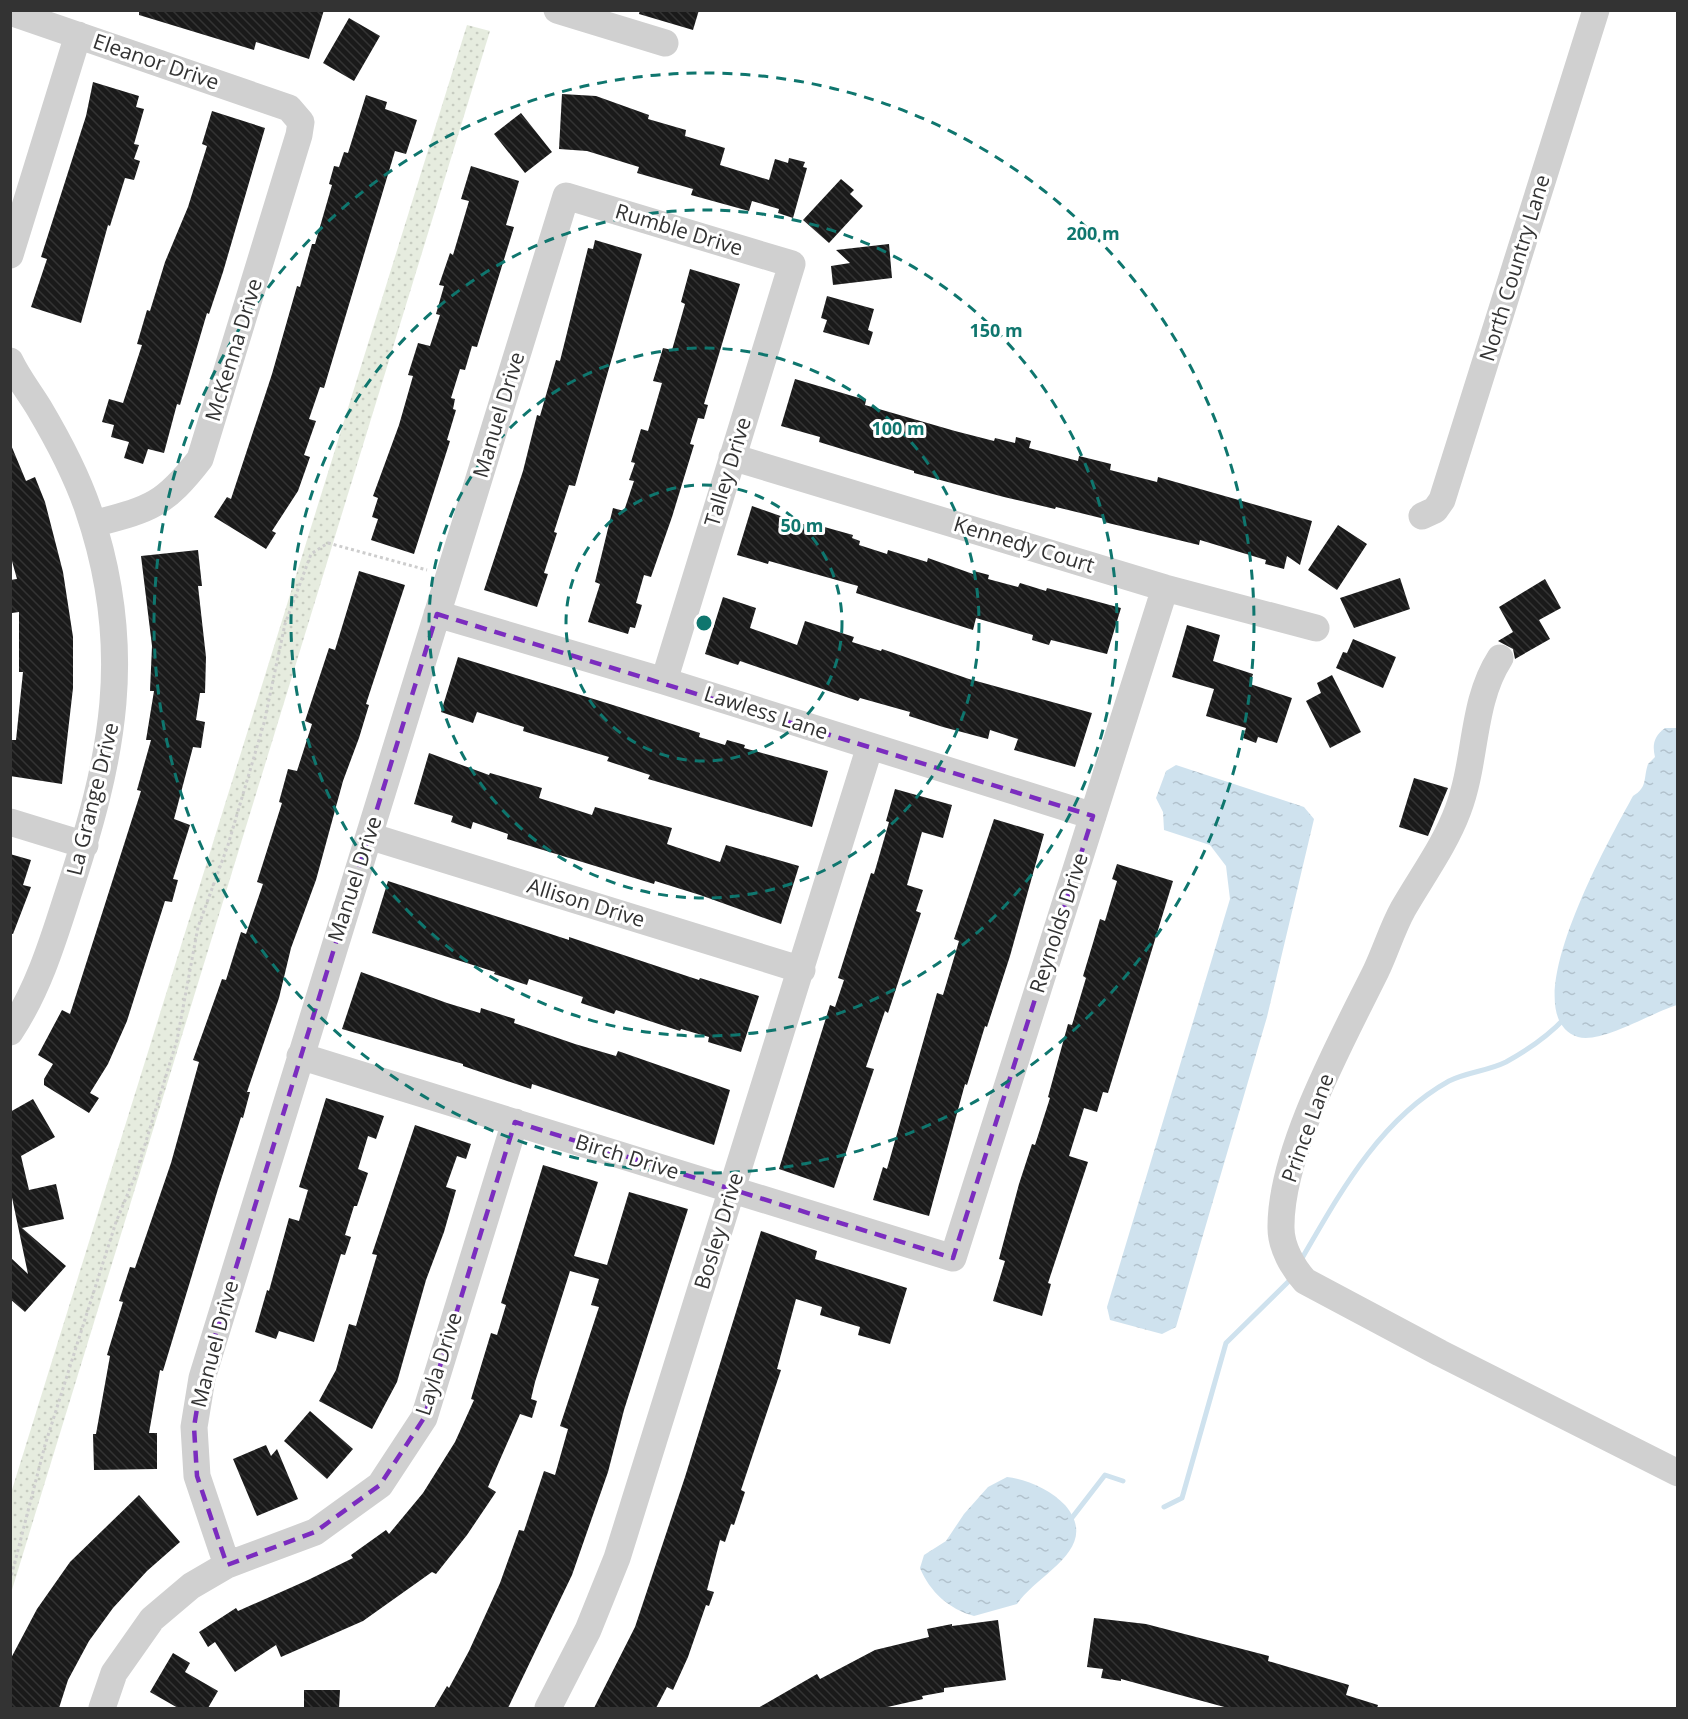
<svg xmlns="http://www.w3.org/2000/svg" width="1688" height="1719" viewBox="0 0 1688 1719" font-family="'Open Sans',sans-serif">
	<defs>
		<pattern id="park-dots" width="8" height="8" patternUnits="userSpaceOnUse" patternTransform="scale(1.5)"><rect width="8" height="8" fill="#e6ecdf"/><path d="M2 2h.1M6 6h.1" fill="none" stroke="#c6cbc0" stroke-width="1.8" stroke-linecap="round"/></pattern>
		<pattern id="water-ripples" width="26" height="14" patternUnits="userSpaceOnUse" patternTransform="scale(1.5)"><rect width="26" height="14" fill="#cfe2ee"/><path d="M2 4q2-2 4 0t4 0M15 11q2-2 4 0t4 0" fill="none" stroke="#b2c2cd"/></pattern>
		<pattern id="building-back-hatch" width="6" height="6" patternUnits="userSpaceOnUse" patternTransform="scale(1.5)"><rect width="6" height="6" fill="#1a1a1a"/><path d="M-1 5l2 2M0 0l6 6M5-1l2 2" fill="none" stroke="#333"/></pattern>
	</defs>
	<rect width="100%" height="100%" fill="#fff"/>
	<path fill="url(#park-dots)" d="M467,25L490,31L11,1593V1493Z"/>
	<path fill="url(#water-ripples)" d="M1665,728H1678L1677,1005C1653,1012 1601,1044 1578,1037C1509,1014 1613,833 1633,796C1648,787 1643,779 1648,764L1655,757C1652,745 1654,736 1665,728Z
		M1176,765L1304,807L1314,819L1267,1017L1176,1327L1162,1334L1110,1320L1107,1307L1230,899L1226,866L1210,845L1164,830L1163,812L1156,798L1166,771Z
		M1007,1477C1027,1479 1051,1490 1065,1505C1102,1549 1038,1573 1017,1604L974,1616C949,1609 930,1592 920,1568L924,1555L946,1541L964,1514L988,1487Z"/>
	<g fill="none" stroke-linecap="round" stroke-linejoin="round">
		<path stroke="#cfe2ee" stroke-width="5" d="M1301,1260C1340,1193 1379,1120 1449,1081C1467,1072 1488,1071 1506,1062C1526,1051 1549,1035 1565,1018
			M1164,1507L1182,1498L1226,1343L1288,1282
			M1071,1519L1105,1475L1123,1481"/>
	</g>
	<path fill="url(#building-back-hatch)" d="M139,10H324L309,59L256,42L254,50L139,15Z
		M640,10H699L693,30L639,14Z
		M349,18L380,36L354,81L323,63Z
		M93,82L139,96L136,107L144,109L134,144L139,145L134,159L140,161L134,180L125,178L110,226L108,225L81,323L31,307L47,259L41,257L86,116Z
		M562,94L596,96L649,115L648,119L686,130L685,136L725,148L720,165L769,180L775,159L788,163L789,158L805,162L803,167L807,168L793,218L778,213L779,209L752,201L749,211L691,195L693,189L637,173L639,167L587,151L559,149Z
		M366,95L387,102L385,109L417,120L406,154L395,151L324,388L320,387L309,419L316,421L304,455L310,457L298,491L272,531L276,533L266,549L214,517L227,497L231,499L272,374L297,286L300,287L312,244H315L332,185L329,184L334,166L339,167L344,152L348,153Z
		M212,111L265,128L223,272L209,314L207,313L180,405L177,404L164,453L148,449L143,464L124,458L129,442L111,437L114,425L102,422L109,399L123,403L142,345L137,344L147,310L150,311L165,262L188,207L207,146L202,144Z
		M521,113L552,152L525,173L494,134Z
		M471,166L519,181L506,225L514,227L477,347L472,346L465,370L460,369L451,398L455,399L453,409L456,410L447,440L450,441L414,554L371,540L378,519L372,517L378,498L373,496L399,425L413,376L408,375L418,343L430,346L440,315L436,314L444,286L439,285L450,253L453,255L469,201L461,199Z
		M841,179L854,190L850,194L863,206L829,243L803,220Z
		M595,240L642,254L575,486L569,485L554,532L557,533L544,573L548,574L537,607L484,590L523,471L537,415L540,416L556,360L560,361L588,248L593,249Z
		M889,244L892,278L833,285L831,266L850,263L836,250Z
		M690,269L740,284L704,404L708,405L704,419L698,418L690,444L694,445L672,517L651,577L644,575L636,603L642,605L635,628L630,627L628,634L588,622L600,584L595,582L613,508L624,511L634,481L629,480L635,463L631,462L641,429L648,431L662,383L653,381L663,348L672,350L685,304L681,302Z
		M827,296L874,309L868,330L873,332L869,345L823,332L827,320L821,318Z
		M795,379L866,400L865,405L955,431L994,441L995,438L1015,443L1016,437L1031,441L1029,448L1078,461L1079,456L1111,464L1110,470L1157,482L1158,477L1312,521L1300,565L1287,556L1284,569L1265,564L1266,560L1200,540L1199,545L1104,522L1105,519L1056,507L1055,509L1004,497L914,473V471L819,442L820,437L781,426Z
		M11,445L26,481L35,477L45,502L63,572L73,637V688L62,784L10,776V752L12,740H16L23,672H19V612L12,613L10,600V580L17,579L10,554Z
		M752,506L809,526L810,523L853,535L852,538L860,541L859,545L887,554L888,550L927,562L928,558L973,574L974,571L989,575L988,579L1018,587L1020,583L1046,591L1047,588L1121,608L1107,654L1051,640L1049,645L1032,640L1033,635L976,618L973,630L856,593L858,586L769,561L768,564L737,555Z
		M1338,525L1367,544L1337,590L1308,570Z
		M198,550L202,586H198L206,657L205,693H200L196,720L205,722L201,748L193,747L174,819L190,825L173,879L178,880L172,902L165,901L127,1021L108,1064L90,1093L99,1098L89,1113L44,1085V1079L53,1064L38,1055L62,1010L70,1014L141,791L137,790L151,740H146L154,691H150L152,646L141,556Z
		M359,571L405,585L366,704L369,705L359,738L343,781L316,880L291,948L279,998L247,1092H250L243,1118L241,1117L218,1189L163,1371L160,1370L149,1433H157V1469L94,1470L93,1434H96L110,1356L107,1355L123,1302L119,1301L130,1267L135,1268L171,1163L199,1062L193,1060L222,979L226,980L241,932L246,934L263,884L257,882L282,803L279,802L288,769L297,771L312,724L305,721L329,648L335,650Z
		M1400,578L1410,609L1354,628L1340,598Z
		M1545,579L1561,608L1539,620L1550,639L1515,659L1513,649L1498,641L1513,632L1499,607Z
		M723,597L756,608L750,628L797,645L805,621L854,637L852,642L881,651L882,649L969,679L1092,713L1075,767L1014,750L1018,739L990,730L988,739L943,727L909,716L910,712L860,698L858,701L740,661L738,665L705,654Z
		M1187,625L1220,635L1213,661L1253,674L1250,684L1292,698L1277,743L1258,737L1256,743L1243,738L1246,728L1206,716L1214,689L1172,677Z
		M1353,639L1396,657L1383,688L1336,668L1343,652L1347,653Z
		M458,657L613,705L700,733L699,737L725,745L727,740L745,745L744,748L828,771L812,827L648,779L650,775L607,761L609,757L523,731L524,727L477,712L473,723L441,712Z
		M1332,675L1361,732L1330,748L1306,701L1321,693L1317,683Z
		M429,753L489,775L490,773L542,788L539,798L592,815L595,807L672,828L667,844L720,862L726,845L799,866L781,924L700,895L655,881L654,884L507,839L508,834L473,822L471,829L451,822L453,816L414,804Z
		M1414,778L1448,788L1428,836L1399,827Z
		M895,789L952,805L943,838L922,832L907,885L923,890L916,911L921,913L888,1013L885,1011L866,1067L874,1069L834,1188L779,1169L830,1005L835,1007L844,980L838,978L871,873L874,874L889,822L886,821Z
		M994,819L1044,834L1010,956L987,1027L985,1026L967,1085L965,1084L929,1216L873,1200L883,1167L887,1169L937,993L943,995L959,941L954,939Z
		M10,854L31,860L23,885L31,887L13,934L10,933Z
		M1117,864L1173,881L1108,1093L1103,1092L1097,1112L1084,1108L1069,1156L1088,1162L1048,1283L1051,1284L1042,1316L993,1301L1005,1261L999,1259L1019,1184L1032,1144L1035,1145L1050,1098L1048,1097L1068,1024L1072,1025L1086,978L1083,976L1093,943L1100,919L1105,921L1117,881L1112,879Z
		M388,881L569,940V937L699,980L700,978L759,996L741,1052L708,1042L709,1037L681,1029L680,1031L616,1010L614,1014L581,1003L583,997L529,979L527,985L494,974L495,972L372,933Z
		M361,972L447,1003L480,1013L481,1008L515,1019L514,1023L575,1044L616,1056L618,1051L730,1090L714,1145L532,1084L531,1089L463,1066V1064L342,1029Z
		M326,1098L384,1116L376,1139L368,1136L358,1169L368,1173L357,1206H354L345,1235L351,1237L345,1255L341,1254L314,1342L279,1331L276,1339L255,1332L267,1290L269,1291L289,1218L299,1221L308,1190L299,1187Z
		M33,1099L55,1137L21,1156L29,1190L56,1184L64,1219L22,1228L66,1266L25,1312L10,1299V1257L28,1274L10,1188V1112Z
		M415,1125L471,1144L466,1159L457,1156L446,1187L456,1190L444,1232L426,1280L397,1382L372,1429L319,1401L336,1370L349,1324L356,1326L377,1255L372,1254Z
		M543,1165L598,1182L574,1256L607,1265L629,1192L688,1209L624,1410L608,1472L572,1575L508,1708H434L447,1686L449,1688L469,1651L500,1583L519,1530L524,1531L544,1471L555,1475L568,1429L560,1426L599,1307L591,1305L599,1279L570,1271L535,1382L531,1399L537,1401L532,1418L520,1414L488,1487L496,1492L467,1535L436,1574L432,1572L363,1621L281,1657L276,1645L235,1672L215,1642L208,1647L199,1632L236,1608L238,1611L308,1580L353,1558L351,1555L386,1530L389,1534L423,1493L455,1442L474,1400L471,1399L491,1333L497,1335L506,1305L501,1303Z
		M761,1231L817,1251L815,1259L907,1288L890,1344L858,1335L860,1327L820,1315L822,1307L796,1299L777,1369L781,1370L741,1490L745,1492L734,1525L731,1524L725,1542L720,1540L707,1590L714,1592L709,1606L706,1605L688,1657L673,1690L667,1687L656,1708H594L635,1627L685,1477Z
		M310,1411L353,1449L327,1479L284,1441Z
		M266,1445L271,1456L277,1449L298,1499L257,1516L233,1459Z
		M139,1495L180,1542L147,1571L113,1608L89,1641L68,1680L59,1708H10V1660L37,1609L70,1562Z
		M1094,1618L1146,1624L1269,1656L1268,1661L1349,1685L1346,1695L1378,1705L1377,1708H1228L1121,1679V1681L1101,1678L1103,1669L1087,1667Z
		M998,1620L1006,1680L944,1688V1692L922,1696L923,1699L883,1708H758L817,1674L820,1679L875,1650L929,1637L927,1629L952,1624V1626Z
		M173,1653L190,1663L185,1672L218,1691L208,1708H178L150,1692Z
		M304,1690H340L339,1708H304Z"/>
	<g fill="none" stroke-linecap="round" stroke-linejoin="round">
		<path stroke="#cdcdcd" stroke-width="3" stroke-dasharray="3 3" stroke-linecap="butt" d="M10,1581L45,1445L116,1222L136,1174L177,1040L198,927L228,845L264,723L285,624L311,554L328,543L427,570"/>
		<path stroke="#d0d0d0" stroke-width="27" d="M557,10L665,43
			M10,12L289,108L301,122L299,135L200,459C163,507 149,509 93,524
			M10,255L78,35
			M10,361C18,378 30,393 39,408C58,440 76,474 88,509C136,649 113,759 68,894C53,941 38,990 10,1032
			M732,457L1165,588L1316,628
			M1422,516L1435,510L1442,500L1596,10
			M437,614L664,681L1093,816
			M1500,658C1471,703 1477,760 1458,810C1445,845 1422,876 1403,909C1392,929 1386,950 1376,971C1342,1040 1280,1152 1281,1228C1281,1247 1293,1268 1305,1281L1440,1353L1678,1473
			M10,822L85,845
			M369,836L802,970
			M300,1056L953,1258L1165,588
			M227,1565L197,1476L194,1427L202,1378L566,196L792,264L664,681
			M102,1708L114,1673L152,1619L191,1586L227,1565L315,1532L380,1485L424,1418L515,1122
			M548,1708L588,1630L617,1558L870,746"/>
	</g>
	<path fill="none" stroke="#7b2cbf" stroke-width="4.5" stroke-dasharray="12 8" stroke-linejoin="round" d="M437,614L1093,816L953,1258L515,1122L424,1418L380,1485L315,1532L227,1565L197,1476L194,1427L202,1378Z"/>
	<g fill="none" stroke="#0f766e" stroke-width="3" stroke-dasharray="10 8">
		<circle cx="704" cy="623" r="138"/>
		<circle cx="704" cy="623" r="275"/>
		<circle cx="704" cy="623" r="413"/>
		<circle cx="704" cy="623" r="550"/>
	</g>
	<g text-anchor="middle" stroke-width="6" stroke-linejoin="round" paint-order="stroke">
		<g font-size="21" fill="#333" stroke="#fff">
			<text transform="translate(156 62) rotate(19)" y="7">Eleanor Drive</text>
			<text transform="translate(679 230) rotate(17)" y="7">Rumble Drive</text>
			<text transform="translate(1515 268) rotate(-73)" y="7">North Country Lane</text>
			<text transform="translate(234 350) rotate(-73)" y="7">McKenna Drive</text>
			<text transform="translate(499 415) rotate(-73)" y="7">Manuel Drive</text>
			<text transform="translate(728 472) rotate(-73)" y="7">Talley Drive</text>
			<text transform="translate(1024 545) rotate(17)" y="7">Kennedy Court</text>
			<text transform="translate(766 713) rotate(18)" y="7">Lawless Lane</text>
			<text transform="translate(93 799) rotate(-76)" y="7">La Grange Drive</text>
			<text transform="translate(355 879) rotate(-72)" y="7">Manuel Drive</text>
			<text transform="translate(586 903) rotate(17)" y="7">Allison Drive</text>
			<text transform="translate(1059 923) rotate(-72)" y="7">Reynolds Drive</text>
			<text transform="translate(1308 1128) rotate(-70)" y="7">Prince Lane</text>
			<text transform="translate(627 1157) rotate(17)" y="7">Birch Drive</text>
			<text transform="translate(719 1231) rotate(-73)" y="7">Bosley Drive</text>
			<text transform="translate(215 1344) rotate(-75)" y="7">Manuel Drive</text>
			<text transform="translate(439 1364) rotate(-72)" y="7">Layla Drive</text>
		</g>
	</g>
	<circle cx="704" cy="623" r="9" fill="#0f766e" stroke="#fff" stroke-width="3"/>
	<g font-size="18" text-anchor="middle" font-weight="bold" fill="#0f766e" stroke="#fff" stroke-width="6" stroke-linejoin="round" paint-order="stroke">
		<text x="1093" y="240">200 m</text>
		<text x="996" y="337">150 m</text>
		<text x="898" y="435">100 m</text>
		<text x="802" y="532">50 m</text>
	</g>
	<rect width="1688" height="1719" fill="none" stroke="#333333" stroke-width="24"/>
</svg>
